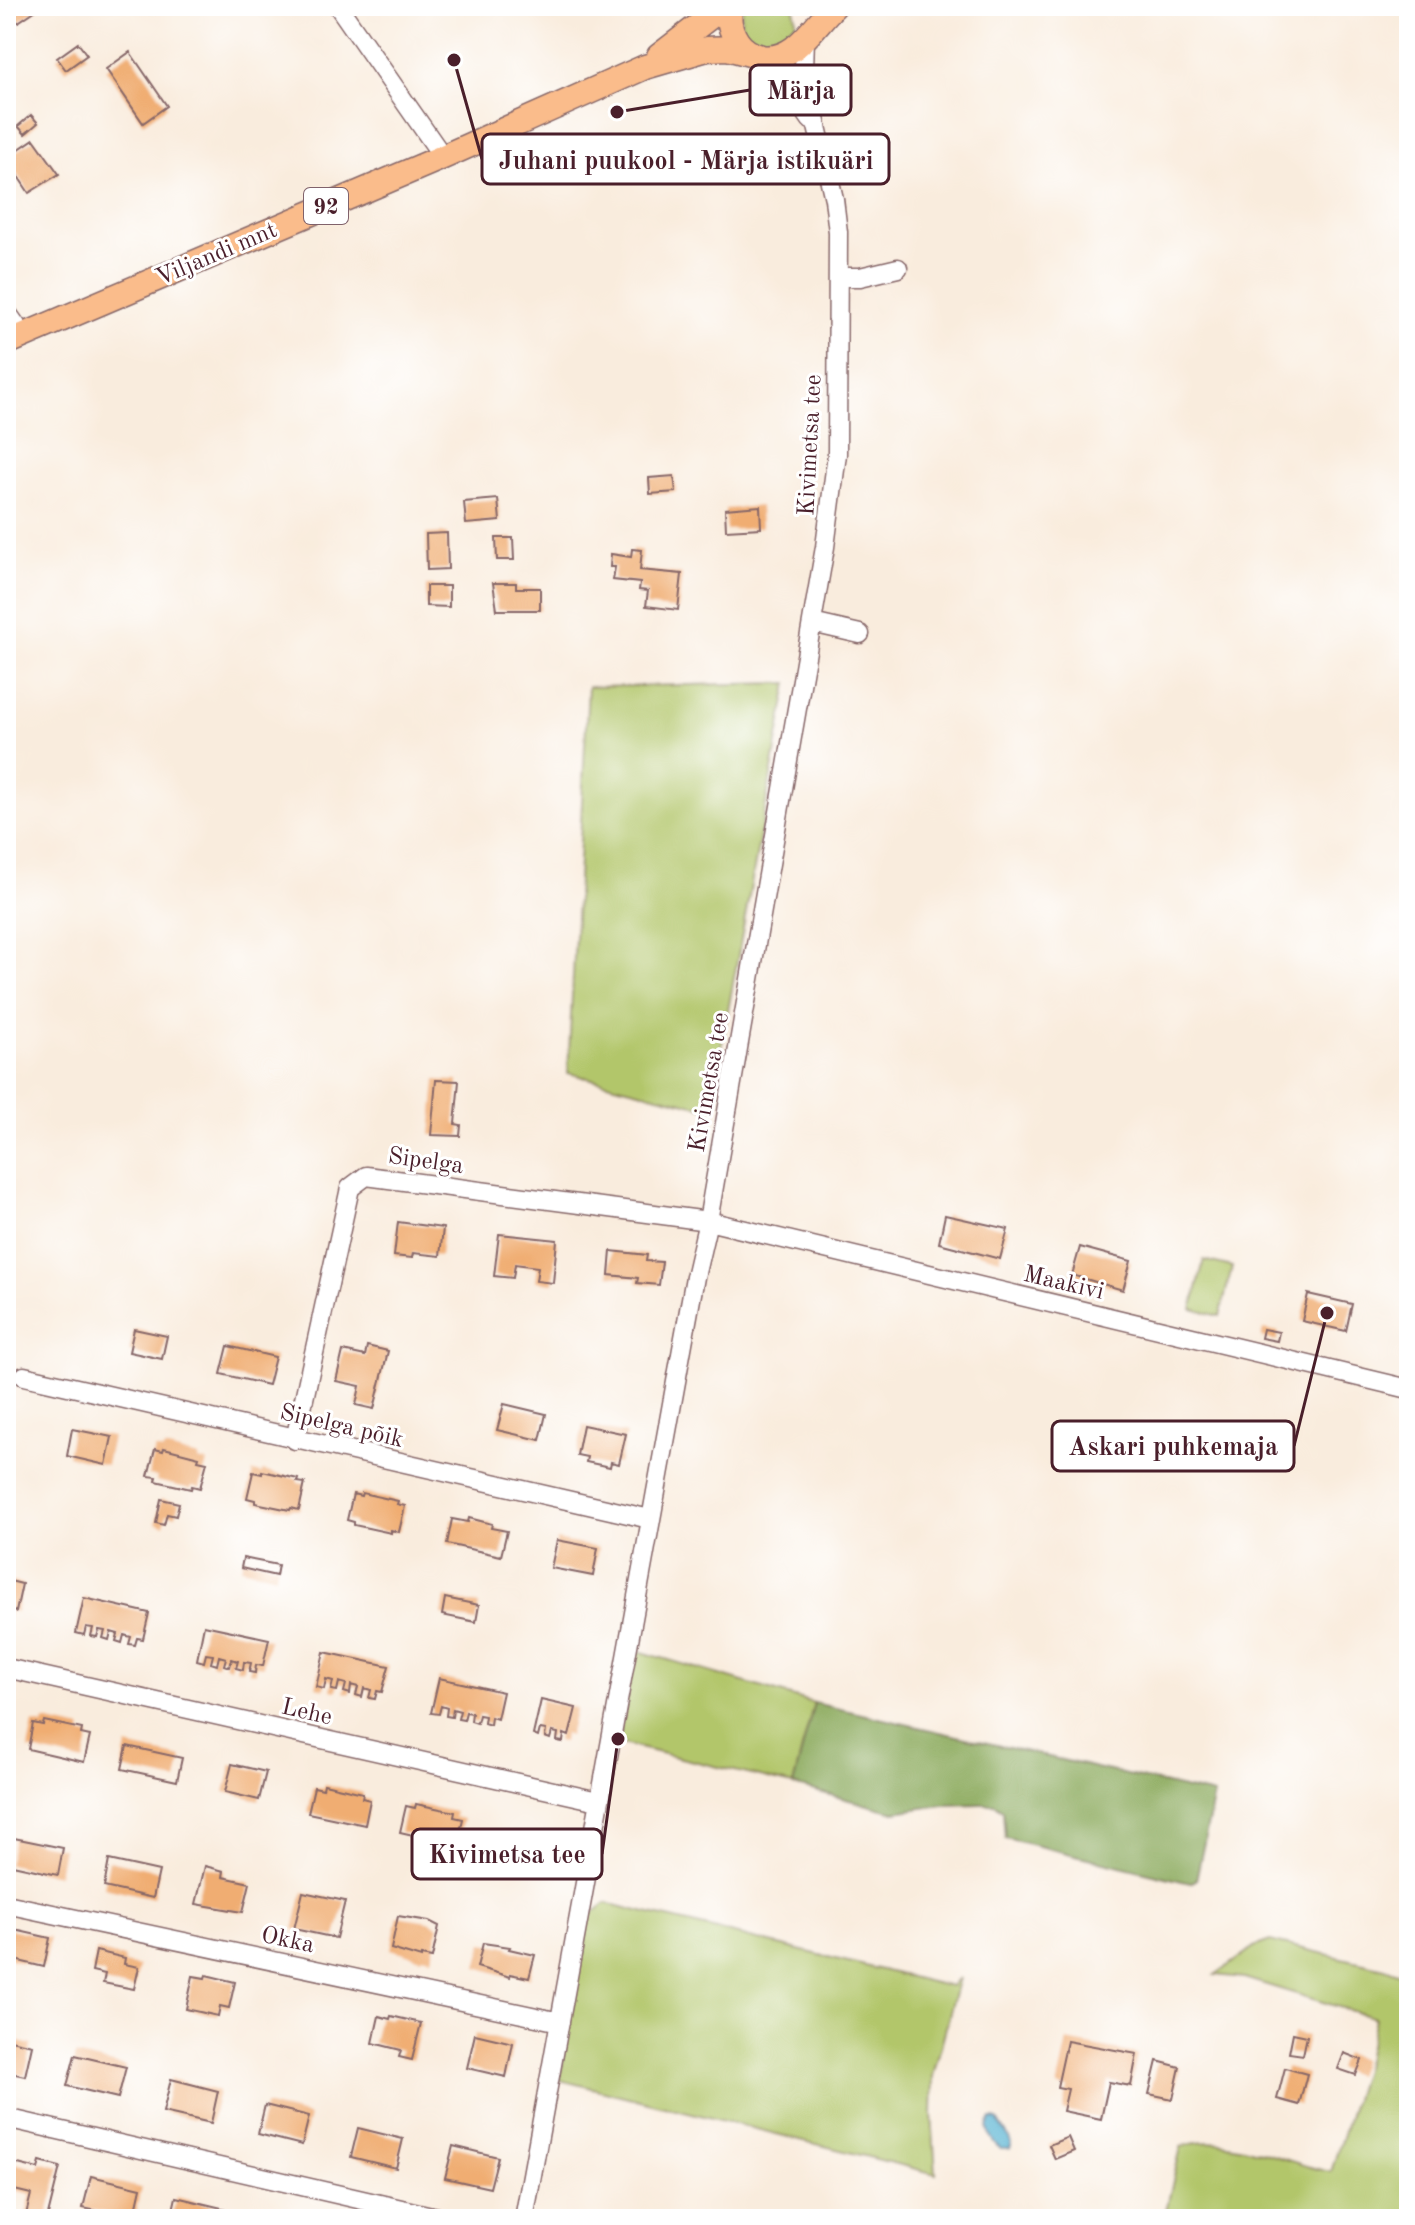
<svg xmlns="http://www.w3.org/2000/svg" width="1415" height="2225" viewBox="0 0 1415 2225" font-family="'Old Standard TT',serif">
	<rect width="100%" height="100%" fill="#fff"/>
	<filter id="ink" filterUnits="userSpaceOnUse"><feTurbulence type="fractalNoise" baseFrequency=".0125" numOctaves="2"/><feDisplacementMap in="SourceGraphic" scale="16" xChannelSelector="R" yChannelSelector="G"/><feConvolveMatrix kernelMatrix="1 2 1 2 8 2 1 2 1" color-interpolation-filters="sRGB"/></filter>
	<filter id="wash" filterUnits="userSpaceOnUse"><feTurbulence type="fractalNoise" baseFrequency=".006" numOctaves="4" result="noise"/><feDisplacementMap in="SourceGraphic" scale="32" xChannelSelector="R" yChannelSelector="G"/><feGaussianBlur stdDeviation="1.8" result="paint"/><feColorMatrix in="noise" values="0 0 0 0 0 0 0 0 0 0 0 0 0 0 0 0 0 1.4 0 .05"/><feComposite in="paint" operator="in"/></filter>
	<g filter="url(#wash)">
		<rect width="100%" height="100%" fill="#f9ecdd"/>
		<path fill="#b2c66a" stroke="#7e724a" stroke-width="2" d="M743,6H793C812,56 727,60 743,6Z
			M788,683L710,1109L568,1073L588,687Z
			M1204,1260L1232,1267L1220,1316L1192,1309Z
			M635,1650L814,1703L793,1785L618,1743Z
			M606,1903L951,1987L959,1978L933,2076L932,2114L936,2174L560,2080L586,1918Z
			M1270,1941L1385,1968L1403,1975L1409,1981V2219H1164L1181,2147C1225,2130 1286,2164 1331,2172L1366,2060L1375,2018L1244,1978L1215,1975L1254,1947Z"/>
		<path fill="#8dab5e" stroke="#6c6544" stroke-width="2" d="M814,1703L1214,1795L1196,1880L1190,1883L1005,1838L1003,1811L995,1804H980L943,1805L894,1812L793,1785Z"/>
		<path fill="#51b0d0" stroke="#4e687e" stroke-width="2" d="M992,2119L998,2120L1012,2143L1010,2149H1001C992,2142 983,2129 992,2119Z"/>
		<g id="blocks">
			<path fill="#f0ad72" d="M6,6H42L11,27L6,21Z
				M78,43L87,55L66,70L57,58Z
				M130,52L167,106L143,123L106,69Z
				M31,115L38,123L25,134L18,126Z
				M34,139L59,174L29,193L6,158Z
				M674,476L676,492L650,494L649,478Z
				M498,499L500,521L466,524L464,502Z
				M760,506L761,528L726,530L725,509Z
				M447,533L448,569L427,570L426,534Z
				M496,538H513L514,560H497Z
				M632,549L642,550L640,570L682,574L678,610L646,606L648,591L639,590L640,583L613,580L615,567H610L611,554L631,557Z
				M493,583H516V588H540V610H497Z
				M426,586H449V607L426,606Z
				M436,1080L459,1081L455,1124L461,1125L460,1136L431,1135Z
				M945,1215L1008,1229L1000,1259L939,1243Z
				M398,1222L443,1228L440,1256L413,1253L412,1258L394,1256Z
				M499,1234L557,1240L553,1283L536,1281L538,1267L515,1264L513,1278L494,1276Z
				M1080,1247L1131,1261L1123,1290L1072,1275Z
				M611,1251L647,1255L646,1261L662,1262L659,1285L637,1283L638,1278L609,1275Z
				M1308,1294L1352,1304L1346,1331L1302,1321Z
				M134,1329L167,1336L162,1359L129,1352Z
				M1263,1329L1279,1332L1277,1341L1261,1338Z
				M228,1346L275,1357L268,1385L221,1374Z
				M367,1346L388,1351L374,1409L356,1405L360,1386L336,1381L343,1351L365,1356Z
				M504,1404L546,1414L540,1440L497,1430Z
				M583,1425L626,1434L619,1464L611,1462L610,1467L586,1462L587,1457L577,1455Z
				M72,1429L112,1437L106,1465L67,1456Z
				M164,1448L199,1457L198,1460L207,1462L200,1488L192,1486L191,1489L156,1481L157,1477L148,1476L155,1449L163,1451Z
				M262,1471L298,1479L297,1482L305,1483L299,1510L291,1508L290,1510L255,1503V1500L247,1498L253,1472L262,1474Z
				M362,1493L398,1501L397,1504L405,1506L399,1532L391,1530V1533L354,1525V1522L347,1520L353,1494L361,1496Z
				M161,1499L179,1503L176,1516L167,1514L164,1525L156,1523Z
				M469,1518L492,1524L491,1528L507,1531L501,1556L447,1544L452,1519L468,1522Z
				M557,1540L598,1548L593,1576L551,1568Z
				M243,1558L278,1565L276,1576L241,1568Z
				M6,1580L22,1584L16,1612L10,1610L7,1622Z
				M84,1598L149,1613L143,1639L137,1638L135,1645L129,1644L131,1637L124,1635L122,1643L116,1641L118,1634L111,1632L109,1640L103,1638L105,1631L99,1630L97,1637L91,1636L93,1628L86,1627L84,1635L76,1633Z
				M445,1598L479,1605L476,1622L442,1615Z
				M204,1625L269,1639L263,1666L256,1665L255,1673L249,1672L251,1663L244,1662L243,1670L236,1668L238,1661L232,1659L230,1667L224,1665L226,1658L219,1656L217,1665L211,1663L213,1655L206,1654L204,1662L197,1660Z
				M324,1652L389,1666L382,1692L377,1691L375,1699L369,1698L371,1690L364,1688L362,1697L356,1695L358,1687L351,1685L350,1694L344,1692L346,1684L339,1682L337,1691L331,1690L333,1681L326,1679L324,1689L316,1687Z
				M439,1678L503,1692L497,1719L491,1717L490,1725L484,1723L485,1716L479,1715L477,1723L471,1721L472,1713L466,1712L464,1720L458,1719L460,1711L453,1709L452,1717L446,1716L447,1708L441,1706L439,1714L431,1713Z
				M541,1700L576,1708L569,1736L564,1734L563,1742L557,1741L558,1733L552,1732L550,1739L545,1737L546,1730L540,1729L538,1737L533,1735Z
				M44,1721L82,1729L81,1734L90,1736L84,1762L28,1749L33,1723L43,1725Z
				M127,1746L182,1758L177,1781L122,1769Z
				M232,1764L266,1772L259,1800L225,1792Z
				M324,1784L363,1793L362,1798L370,1800L365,1825L308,1813L314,1787L323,1789Z
				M416,1804L455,1812L454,1817L463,1819L457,1845L400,1832L406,1806L415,1808Z
				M14,1838L63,1848L58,1875L8,1864Z
				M109,1860L159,1871L153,1898L104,1887Z
				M205,1866L224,1871L223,1877L250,1883L243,1912L196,1904Z
				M303,1892L345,1901L336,1938L294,1929Z
				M398,1916L429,1921L439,1926L432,1958L421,1956V1958L391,1949Z
				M6,1928L50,1938L44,1967L6,1958Z
				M483,1943L510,1947L509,1949L535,1955L529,1978L510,1974V1977L477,1967Z
				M96,1951L125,1958L124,1964L139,1967L134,1989L103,1983L105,1974L92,1971Z
				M206,1975L235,1982L229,2008L220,2006L218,2016L186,2009L193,1976L205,1978Z
				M379,2016L390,2019L391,2016L421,2023L412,2060L399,2057L401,2050L373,2043Z
				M1293,2033L1307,2036L1303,2055L1289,2053Z
				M475,2034L513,2043L506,2077L467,2068Z
				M6,2039L32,2045L25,2076L6,2072Z
				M1067,2041L1137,2054L1131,2086L1109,2082L1101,2119L1063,2111L1068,2089L1057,2087Z
				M1344,2053L1362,2060L1356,2075L1338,2069Z
				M75,2055L126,2067L118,2098L67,2086Z
				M1157,2061L1180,2067L1173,2099L1149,2094Z
				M1285,2068L1307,2074L1299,2105L1277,2099Z
				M171,2079L218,2091L211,2123L163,2112Z
				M265,2105L309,2116L302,2145L258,2134Z
				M358,2128L403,2139L396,2168L351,2157Z
				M1068,2137L1074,2151L1055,2159L1049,2145Z
				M453,2146L498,2157L490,2188L445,2178Z
				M6,2161L38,2169L40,2162L60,2167L47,2219H25L31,2194L6,2188Z
				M91,2176L141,2188L134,2219L83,2208Z
				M176,2197L226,2209L224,2219H171Z"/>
		</g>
	</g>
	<g filter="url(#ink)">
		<use href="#blocks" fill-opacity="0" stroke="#876769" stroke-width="2"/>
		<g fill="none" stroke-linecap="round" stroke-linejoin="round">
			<g stroke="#876769" stroke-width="21">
				<path id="minor" d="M338,6L443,157
					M753,55L785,83L811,120
					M838,277H860L898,268
					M6,311L23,335
					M812,623L860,634
					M24,1376L650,1519
					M295,1440L350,1188L366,1176L708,1221L1409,1389
					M6,1668L598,1801
					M6,1904L560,2022
					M6,2118L445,2219
					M524,2219L695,1277L708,1221L825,547L837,454L838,232L834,199L804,71L805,37"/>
			</g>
			<g stroke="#876769" stroke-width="27">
				<path id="major" d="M731,6C727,19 730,30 737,41C743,50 752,55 762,57C795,62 813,26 834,6
					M659,56L724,6
					M6,343L443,157L645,67L707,49L727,48L753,55"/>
			</g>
			<use href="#minor" stroke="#fff" stroke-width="18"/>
			<use href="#major" stroke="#fabc8b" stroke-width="24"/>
		</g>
	</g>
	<g text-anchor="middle" stroke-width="6" stroke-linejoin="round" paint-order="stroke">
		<rect fill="#fff" stroke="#80626b" stroke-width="2" x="304" y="188" width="44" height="36" rx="6"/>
		<g font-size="22" font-weight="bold" fill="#4a1f2b">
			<text x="326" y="214">92</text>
		</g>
		<g font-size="24" fill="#4a1f2b" stroke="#fff">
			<text transform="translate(216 253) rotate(-23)" y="8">Viljandi mnt</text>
			<text transform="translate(809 445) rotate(-87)" y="8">Kivimetsa tee</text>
			<text transform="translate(708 1082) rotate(-80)" y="8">Kivimetsa tee</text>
			<text transform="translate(426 1160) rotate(8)" y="8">Sipelga</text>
			<text transform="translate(1064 1282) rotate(13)" y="8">Maakivi</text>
			<text transform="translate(342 1425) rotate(13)" y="8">Sipelga põik</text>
			<text transform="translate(307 1711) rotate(13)" y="8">Lehe</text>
			<text transform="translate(288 1939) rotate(12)" y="8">Okka</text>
		</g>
	</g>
	<path fill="none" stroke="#4a1f2b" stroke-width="3" d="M617 112L750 90M454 60L482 159M1327 1313L1294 1446M618 1739L602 1854"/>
	<g fill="#4a1f2b" stroke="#fff" stroke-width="3">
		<circle cx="617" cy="112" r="8"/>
		<circle cx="454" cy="60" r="8"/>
		<circle cx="1327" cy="1313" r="8"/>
		<circle cx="618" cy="1739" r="8"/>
	</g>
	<g fill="#fff" stroke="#4a1f2b" stroke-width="3">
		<rect x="750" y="65" width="101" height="50" rx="8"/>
		<rect x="482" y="134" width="407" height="50" rx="8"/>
		<rect x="1052" y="1421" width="242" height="50" rx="8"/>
		<rect x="412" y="1829" width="190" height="50" rx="8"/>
	</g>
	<g font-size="26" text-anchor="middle" font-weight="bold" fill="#4a1f2b">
		<text x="801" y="99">Märja</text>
		<text x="686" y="169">Juhani puukool - Märja istikuäri</text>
		<text x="1173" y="1455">Askari puhkemaja</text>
		<text x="507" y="1863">Kivimetsa tee</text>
	</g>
	<rect width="1415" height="2225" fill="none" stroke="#fff" stroke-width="32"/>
</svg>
